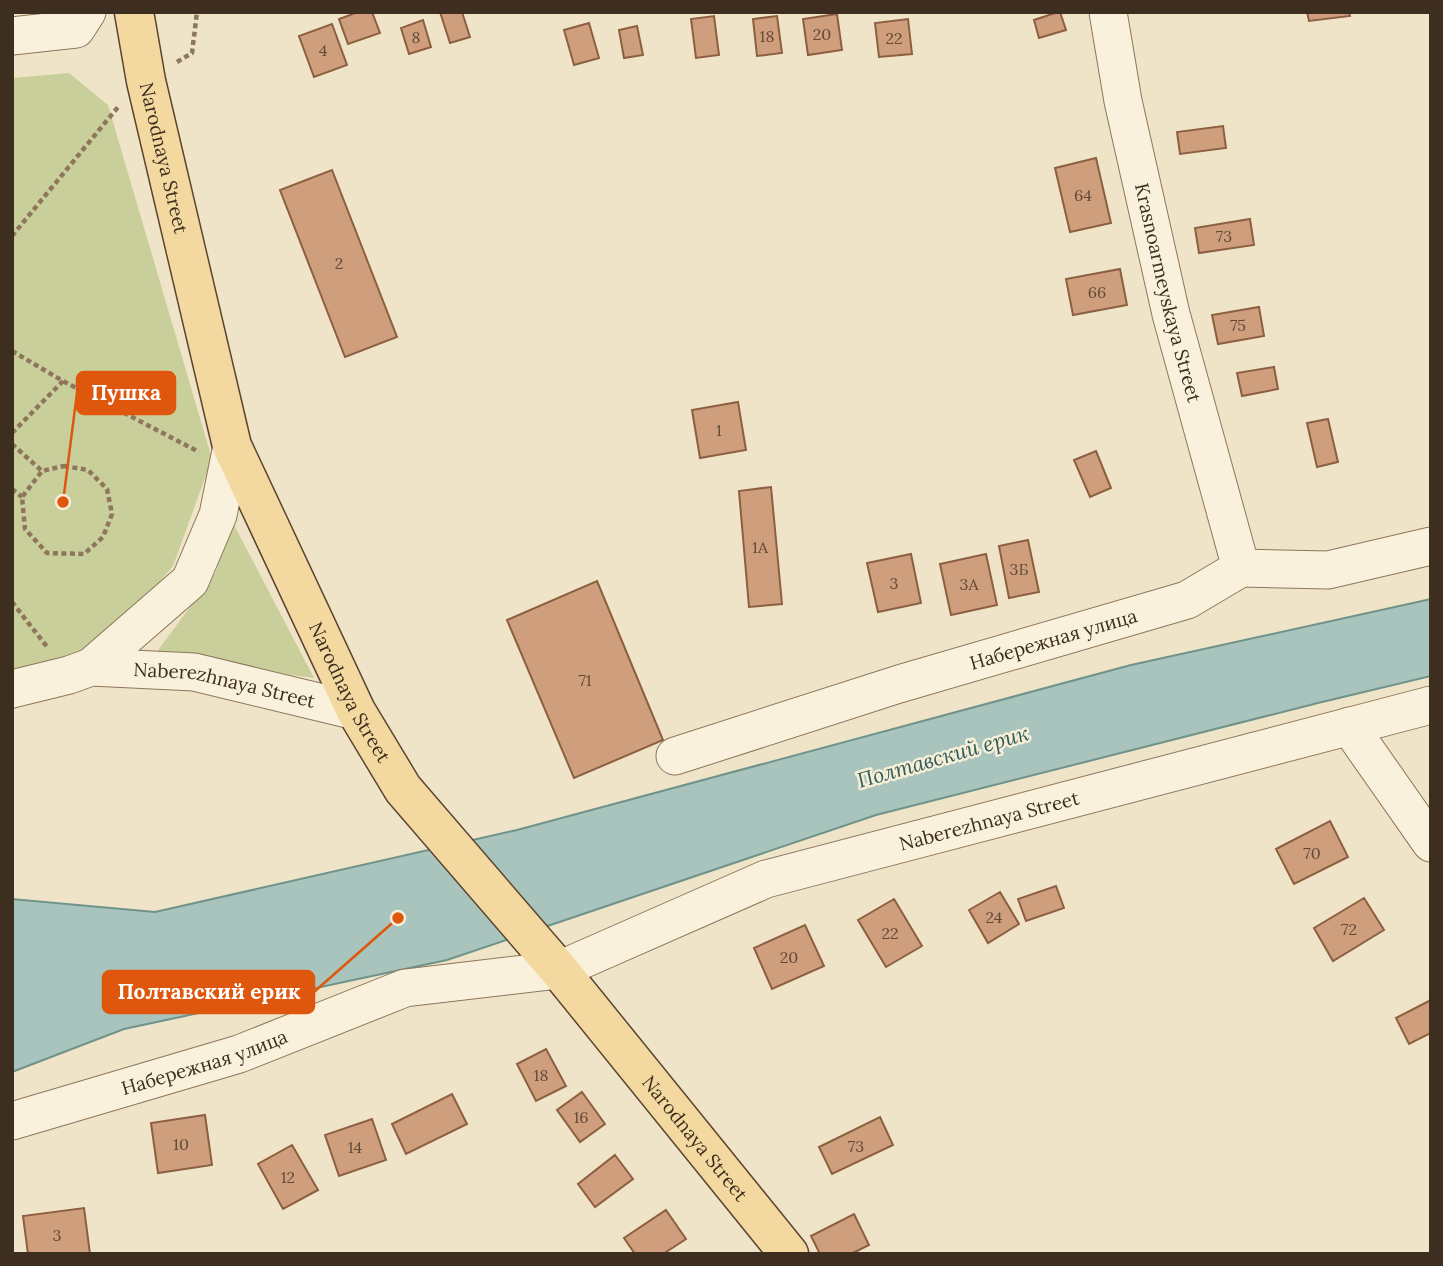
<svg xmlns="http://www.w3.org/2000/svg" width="1443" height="1266" viewBox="0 0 1443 1266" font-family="Lora,serif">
	<rect width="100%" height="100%" fill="#f0e4c8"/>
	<path fill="#c9cf9b" d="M69,73L108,105L212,459L173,566L114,637L39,669L12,671V78Z
		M231,519L314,678L153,657L216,572Z"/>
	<path fill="#a9c4bc" stroke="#6f938a" stroke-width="2" d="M1431,599V676L1318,703L876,815L447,960L124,1029L12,1072V899L155,912L517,830L1131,665Z"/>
	<path fill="#cf9f7d" stroke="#8d5f41" stroke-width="2" d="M358,12H372L380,33L348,44L339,19Z
		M440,12H462L470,37L450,43Z
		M1058,12H1060L1066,30L1039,38L1034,20Z
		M1307,12H1349L1350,16L1309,21Z
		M837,14L842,50L808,55L803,19Z
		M714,16L719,55L696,58L691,19Z
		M777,16L782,53L757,56L753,19Z
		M908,19L912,54L879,57L875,23Z
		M423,20L431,47L409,54L401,28Z
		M589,23L599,58L574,65L564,30Z
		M332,24L347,65L314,77L299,36Z
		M637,26L643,55L624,58L619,30Z
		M1223,126L1226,148L1180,154L1177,132Z
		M1096,158L1111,223L1070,232L1055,168Z
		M332,170L397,337L345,357L280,190Z
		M1250,219L1254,245L1199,253L1195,228Z
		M1120,269L1127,305L1073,315L1066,279Z
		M1259,307L1264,336L1218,344L1212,315Z
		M1274,367L1278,389L1242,396L1237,373Z
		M738,402L746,450L700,458L692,410Z
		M1328,419L1338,462L1317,467L1307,423Z
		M1096,451L1111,488L1090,497L1074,460Z
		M771,487L782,604L749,607L739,491Z
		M1028,540L1039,592L1009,598L999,546Z
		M911,554L921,603L878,612L867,563Z
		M986,554L997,605L951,615L940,564Z
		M597,581L663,740L574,778L507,620Z
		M1330,821L1348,857L1294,884L1276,849Z
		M1056,886L1064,908L1026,921L1018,899Z
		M1000,892L1019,924L988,943L969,910Z
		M1364,898L1384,930L1333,961L1314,928Z
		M894,899L922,946L886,967L858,920Z
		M805,925L824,966L772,989L754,948Z
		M1431,1000V1033L1409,1044L1396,1018Z
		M546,1049L566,1086L536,1101L517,1064Z
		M582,1092L605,1124L580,1142L557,1110Z
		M452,1094L467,1124L406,1154L392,1124Z
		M205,1115L212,1165L158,1173L151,1123Z
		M880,1117L893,1145L832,1174L819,1147Z
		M372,1119L386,1160L339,1176L325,1135Z
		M292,1145L318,1190L283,1209L258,1164Z
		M615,1155L633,1179L595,1207L578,1184Z
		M84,1208L90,1254H28L23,1216Z
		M666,1210L686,1239L663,1254H635L624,1238Z
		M854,1214L869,1245L851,1254H820L811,1236Z"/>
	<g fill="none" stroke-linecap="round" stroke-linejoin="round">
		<g stroke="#8d765c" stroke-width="39">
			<g id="minor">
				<path id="s1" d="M1108,12L1123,101L1171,314L1241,568"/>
				<path d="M12,36L76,29L87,12"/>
				<path d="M91,667L190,581L218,515L232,446"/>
				<path id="s2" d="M12,689L69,675L91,667L194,672L356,711"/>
				<path d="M1349,726L1431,843"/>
				<path id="s3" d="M675,756L899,684L1187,600L1241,568L1328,570L1431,546"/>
				<path id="s4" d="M12,1121L239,1054L405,988L559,970L766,879L1431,705"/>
			</g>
		</g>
		<g stroke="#5b4430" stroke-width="41">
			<g id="major">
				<path id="s5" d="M134,12L146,81L232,446L356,711L403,789L559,970L789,1254"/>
			</g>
		</g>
		<path stroke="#8d765c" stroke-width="4.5" stroke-dasharray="5 3.5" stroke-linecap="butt" d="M177,62L192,53L197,12
			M12,236L118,107
			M12,351L63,381L199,452
			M12,433L63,381
			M12,444L42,471
			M64,466L88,470L107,489L112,514L103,537L84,554L47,553L25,529L22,497L42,471Z
			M12,489L22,497
			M12,602L48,648"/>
		<use href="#minor" stroke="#faf1dc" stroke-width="37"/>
		<use href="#major" stroke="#f3d9a0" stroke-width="38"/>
	</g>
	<g text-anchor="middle" stroke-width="5" stroke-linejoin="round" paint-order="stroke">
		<g font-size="16" fill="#624a37">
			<text x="822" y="40">20</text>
			<text x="767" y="42">18</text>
			<text x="416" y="43">8</text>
			<text x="894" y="44">22</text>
			<text x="323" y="56">4</text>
			<text x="1083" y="201">64</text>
			<text x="1224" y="242">73</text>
			<text x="339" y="269">2</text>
			<text x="1097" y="298">66</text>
			<text x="1238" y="331">75</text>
			<text x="719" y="436">1</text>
			<text x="760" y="553">1А</text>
			<text x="1019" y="575">3Б</text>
			<text x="894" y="589">3</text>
			<text x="969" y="590">3А</text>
			<text x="585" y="686">71</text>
			<text x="1312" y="859">70</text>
			<text x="994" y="923">24</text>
			<text x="1349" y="935">72</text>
			<text x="890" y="939">22</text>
			<text x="789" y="963">20</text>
			<text x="541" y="1081">18</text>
			<text x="581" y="1123">16</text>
			<text x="181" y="1150">10</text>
			<text x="856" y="1152">73</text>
			<text x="355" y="1153">14</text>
			<text x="288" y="1183">12</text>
			<text x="57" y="1241">3</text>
		</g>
		<g font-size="19" fill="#3d2e20" stroke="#f7eed8">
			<text dy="7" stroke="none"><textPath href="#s5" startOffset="149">Narodnaya Street</textPath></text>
			<text dy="7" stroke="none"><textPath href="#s1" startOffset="287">Krasnoarmeyskaya Street</textPath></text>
			<text dy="7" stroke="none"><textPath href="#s3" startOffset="396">Набережная улица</textPath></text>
			<text dy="7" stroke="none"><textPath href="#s2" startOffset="217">Naberezhnaya Street</textPath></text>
			<text dy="7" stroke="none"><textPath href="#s5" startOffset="718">Narodnaya Street</textPath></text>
			<text dy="7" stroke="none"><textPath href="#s4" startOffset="1027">Naberezhnaya Street</textPath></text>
			<text dy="7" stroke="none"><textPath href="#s4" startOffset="201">Набережная улица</textPath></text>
			<text dy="7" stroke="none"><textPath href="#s5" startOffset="1284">Narodnaya Street</textPath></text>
		</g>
		<g font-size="21" font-style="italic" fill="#2f5d5a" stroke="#f7eed8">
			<text transform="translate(943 757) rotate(-16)" y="7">Полтавский ерик</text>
		</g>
	</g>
	<path fill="none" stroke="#df570d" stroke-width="2.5" d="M63 502L77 393M398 918L314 992"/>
	<g fill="#df570d" stroke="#f7eed8" stroke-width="2.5">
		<circle cx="63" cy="502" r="7"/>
		<circle cx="398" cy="918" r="7"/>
	</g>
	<g fill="#df570d" stroke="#df570d" stroke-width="2.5">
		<rect x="77" y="372" width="98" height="42" rx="7"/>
		<rect x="103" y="971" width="211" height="42" rx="7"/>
	</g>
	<g font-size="21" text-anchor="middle" font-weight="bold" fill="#fff">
		<text x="126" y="400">Пушка</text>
		<text x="209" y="999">Полтавский ерик</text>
	</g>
	<rect width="1443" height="1266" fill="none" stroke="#3d2e20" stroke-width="28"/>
</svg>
